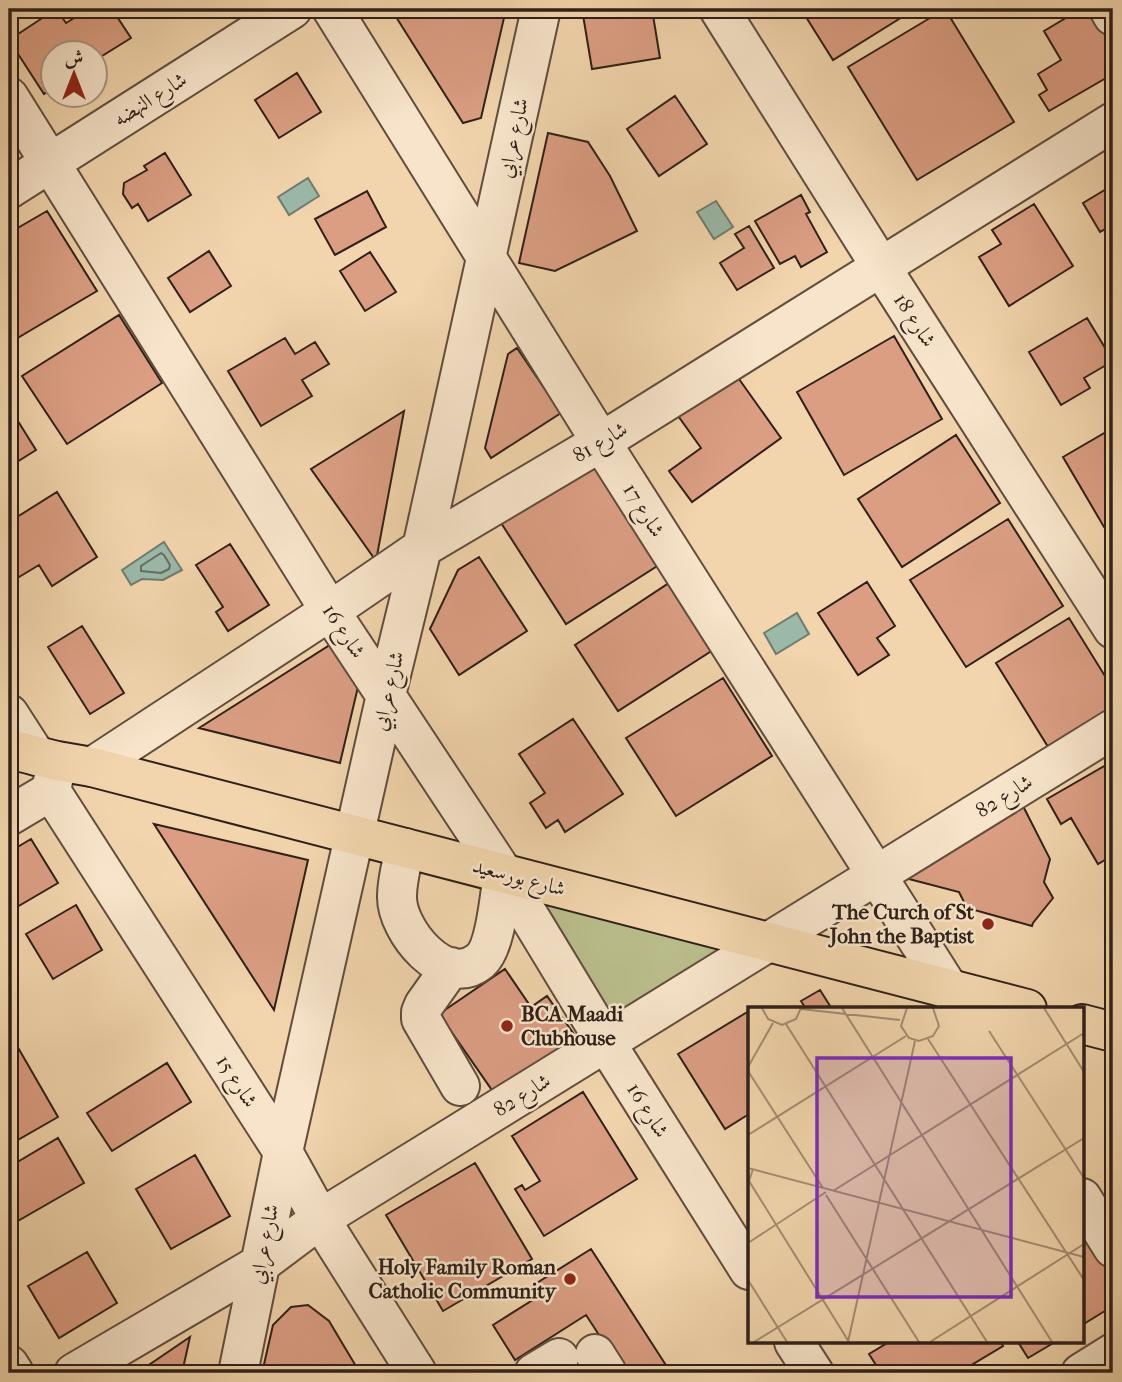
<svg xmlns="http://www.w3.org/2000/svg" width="1122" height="1382" viewBox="0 0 1122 1382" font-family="'IM FELL French Canon',Amiri,serif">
	<rect width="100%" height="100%" fill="#f2d5ad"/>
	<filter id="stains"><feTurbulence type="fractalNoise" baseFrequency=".00286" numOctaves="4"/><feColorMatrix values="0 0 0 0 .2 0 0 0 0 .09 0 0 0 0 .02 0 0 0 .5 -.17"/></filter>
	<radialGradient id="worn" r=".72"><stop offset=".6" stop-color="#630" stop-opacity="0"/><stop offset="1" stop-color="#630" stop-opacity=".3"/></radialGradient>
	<path fill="#b9bd8b" stroke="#746e52" stroke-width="2" d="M524,888L743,946L609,1028Z"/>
	<path fill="#9bb9a9" stroke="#707c6f" stroke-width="2" d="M308,178L319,196L289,215L278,197Z
		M716,201L733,227L714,239L697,212Z
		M164,542L182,570L163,580L142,579L131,585L122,570Z
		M797,613L809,634L776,654L764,633Z"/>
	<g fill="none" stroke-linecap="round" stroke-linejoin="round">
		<path stroke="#656c61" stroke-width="2" d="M161,553L164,555L170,565L169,569L161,573L141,571V566Z"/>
	</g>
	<path fill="#db9e83" stroke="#2f2019" stroke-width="2" d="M56,9L66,23L89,9H112L131,38L94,61V52H52V88L44,94L9,40Z
		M391,9H506L481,118L463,123Z
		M582,9H652L660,58L592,69Z
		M801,9H915L833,60Z
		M945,9L1014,122L917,180L848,67Z
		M1081,9H1099L1113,32V74L1049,111L1039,95L1047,90L1038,74L1061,60L1044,31Z
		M297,73L321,112L279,138L255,100Z
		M675,96L707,144L659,176L627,129Z
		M548,133L588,142L610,176L637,231L555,271L519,263Z
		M165,153L191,195L148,221L138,204L132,208L123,194L124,183L147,170L144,166Z
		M1113,185V229L1111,226L1100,232L1083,203Z
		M367,191L386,227L335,255L315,219Z
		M801,195L810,212L806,214L827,252L801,267L795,256L780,264L755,221Z
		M1034,204L1073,266L1009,306L979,257L1001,244L992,230Z
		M47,211L97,291L9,343V233Z
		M749,226L774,268L737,290L720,263L744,248L735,234Z
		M209,251L231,286L190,312L168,278Z
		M370,252L396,292L365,311L340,271Z
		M119,315L162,383L67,444L22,376Z
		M1087,318L1113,361L1084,378L1090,388L1061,405L1029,352Z
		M894,336L942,419L844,475L797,392Z
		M285,338L295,354L315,342L329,364L302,380L312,396L261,426L228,371Z
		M517,348L561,413L491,458L485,448L508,354Z
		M734,372L781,438L692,502L669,471L701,448L676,413Z
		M404,411L376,561L311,469Z
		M16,418L36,450L9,467V422Z
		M1113,428V522L1104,527L1063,457Z
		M956,435L1000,503L902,567L858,499Z
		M592,454L662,563L566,624L496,515Z
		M57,492L97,557L52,586L39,565L9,583V522Z
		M1008,519L1063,606L966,667L910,580Z
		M230,544L269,605L228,631L216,612L223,607L196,565Z
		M479,557L527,631L459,675L430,629L458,570Z
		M867,582L895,626L877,638L889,655L858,675L818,613Z
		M669,583L713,650L618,711L575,645Z
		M1069,618L1113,689V711L1050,750L996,663Z
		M82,626L124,693L90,714L48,647Z
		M344,636L362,670L340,763L199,728Z
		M723,678L772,756L676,816L626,738Z
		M573,719L623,794L565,832L558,820L546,828L530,803L545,793L519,754Z
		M1113,761V855L1098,864L1071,818L1061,824L1047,799Z
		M1022,804L1050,859L1044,882L1053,898L1033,923L1032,926L967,908L959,892L909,879L915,862Z
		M154,824L308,860L274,1010Z
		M31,839L58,883L17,907L9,894V852Z
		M76,905L102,950L53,979L26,934Z
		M505,969L531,1007L547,996L576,1037L494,1093L439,1014Z
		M820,990L832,1009H806L801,1001Z
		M749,1011V1114L725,1129L678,1054Z
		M9,1032L58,1117L9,1145Z
		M167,1063L191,1102L112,1151L87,1113Z
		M583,1092L637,1179L544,1236L515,1189L522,1185L525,1190L540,1181L512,1136Z
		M58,1138L84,1183L9,1226V1167Z
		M195,1155L230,1216L171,1249L136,1189Z
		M475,1163L532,1259L443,1311L386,1215Z
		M1082,1225L1113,1276V1306L1082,1325Z
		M591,1249L671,1373H624L586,1315L515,1360L493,1325L539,1296L532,1286Z
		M87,1252L117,1303L59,1338L28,1286Z
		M308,1305L329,1321L360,1373H262L273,1325L291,1307Z
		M190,1337L182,1373H137Z
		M889,1342H1001L1003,1346L958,1373H881L869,1354Z
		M1018,1342H1055L1028,1358Z"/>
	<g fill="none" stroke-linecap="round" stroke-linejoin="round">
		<g stroke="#604d3e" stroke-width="42">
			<path id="minor" d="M332,9L601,442L961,1008
				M719,9L881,267L1113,629
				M1109,9L1113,16
				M9,97L330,611L503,873L606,1043L749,1270
				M9,189L292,9
				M9,714L36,756
				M92,767L330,611L422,548L601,442L1113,122
				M51,791L283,1152L320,1219L417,1373
				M9,816L51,791L56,766
				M405,848C402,863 397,880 397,896C396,930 445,990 480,961C496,948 500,893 503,873
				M451,967L424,1005L421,1012V1019L460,1086
				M1082,1198L1113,1248
				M794,1342L814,1373
				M595,1354L607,1373
				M9,1365L14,1373
				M74,1373L260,1264L320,1219L1113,729
				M238,1373L283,1152L386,695L422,548L541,9
				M534,1373L559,1358
				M1081,1373L1113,1353"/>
		</g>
		<g stroke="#2f2019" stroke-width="42">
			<path id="major" d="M9,749L57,761L92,767L1027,1009
				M1082,1024L1113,1032"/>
		</g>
		<use href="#minor" stroke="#f7e4ca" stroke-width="38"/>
		<use href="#major" stroke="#f2d5ad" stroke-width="38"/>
	</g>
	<g fill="#8f2418" stroke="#f7e4ca" stroke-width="2.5">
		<circle cx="988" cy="924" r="7"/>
		<circle cx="507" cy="1026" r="7"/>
		<circle cx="570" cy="1279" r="7"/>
	</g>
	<g text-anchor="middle" stroke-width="5" stroke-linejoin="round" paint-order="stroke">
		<g font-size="21" fill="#2f2019" stroke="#f7e4ca">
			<text transform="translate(150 99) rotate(-32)" y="7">شارع النهضه</text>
			<text transform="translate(513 138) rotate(-78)" y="7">شارع عرابي</text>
			<text transform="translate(915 320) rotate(57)" y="7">شارع 18</text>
			<text transform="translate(600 442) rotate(-31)" y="7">شارع 81</text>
			<text transform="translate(644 510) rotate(58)" y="7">شارع 17</text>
			<text transform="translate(344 631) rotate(57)" y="7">شارع 16</text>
			<text transform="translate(388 691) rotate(-77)" y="7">شارع عرابي</text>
			<text transform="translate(1004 796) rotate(-32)" y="7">شارع 82</text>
			<text transform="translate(519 877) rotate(15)" y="7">شارع بورسعيد</text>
			<text transform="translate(237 1081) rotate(57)" y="7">شارع 15</text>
			<text transform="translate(522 1095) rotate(-32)" y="7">شارع 82</text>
			<text transform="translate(648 1110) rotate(58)" y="7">شارع 16</text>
			<text transform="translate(264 1244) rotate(-79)" y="7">شارع عرابي</text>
		</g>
		<g font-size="21" font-weight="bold" fill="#2f2019" stroke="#f7e4ca" text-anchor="end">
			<text x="974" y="919">The Curch of St<tspan x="974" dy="24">John the Baptist</tspan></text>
			<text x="521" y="1021" text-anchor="start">BCA Maadi<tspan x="521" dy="24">Clubhouse</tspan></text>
			<text x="556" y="1274">Holy Family Roman<tspan x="556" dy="24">Catholic Community</tspan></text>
		</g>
	</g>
	<g transform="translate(748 1007)">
		<rect width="336" height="336" fill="#f2d5ad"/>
		<path fill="none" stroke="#a48d72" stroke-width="2" d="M14,1L20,12L34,18L48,12L53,1M94,1L304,335M159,1L153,19L161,31L171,34L185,29L191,19L185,1M296,1L336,65M53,2L152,13M38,17L239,335M241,24L336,171M180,32L336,273M0,60L25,16M0,64L75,181M0,128L158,29M0,161L336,250M5,162L1,174L101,335M85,184L336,26M78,188L171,335M0,236L78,185M0,273L39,335M6,335L336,131M100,335L167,34M182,335L336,237"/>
		<path fill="#7b2cbf" fill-opacity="0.15" stroke="#7b2cbf" stroke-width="3.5" d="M69,51H263V290H69Z"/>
		<rect width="336" height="336" fill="none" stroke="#2f2019" stroke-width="3.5"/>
	</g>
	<rect width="1122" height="1382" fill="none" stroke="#f2d5ad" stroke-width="35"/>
	<rect x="10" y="10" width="1101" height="1361" fill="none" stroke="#2f2019" stroke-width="3.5"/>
	<rect x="18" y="18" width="1087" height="1347" fill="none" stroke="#2f2019" stroke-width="2"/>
	<g transform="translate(74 74)"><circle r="33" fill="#f7e4ca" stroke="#a79683" stroke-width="2"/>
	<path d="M0-5L12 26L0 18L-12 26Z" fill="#8f2418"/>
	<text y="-10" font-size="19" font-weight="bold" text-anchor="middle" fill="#2f2019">ش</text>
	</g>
	<rect width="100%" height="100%" filter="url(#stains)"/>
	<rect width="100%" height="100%" fill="url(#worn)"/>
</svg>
